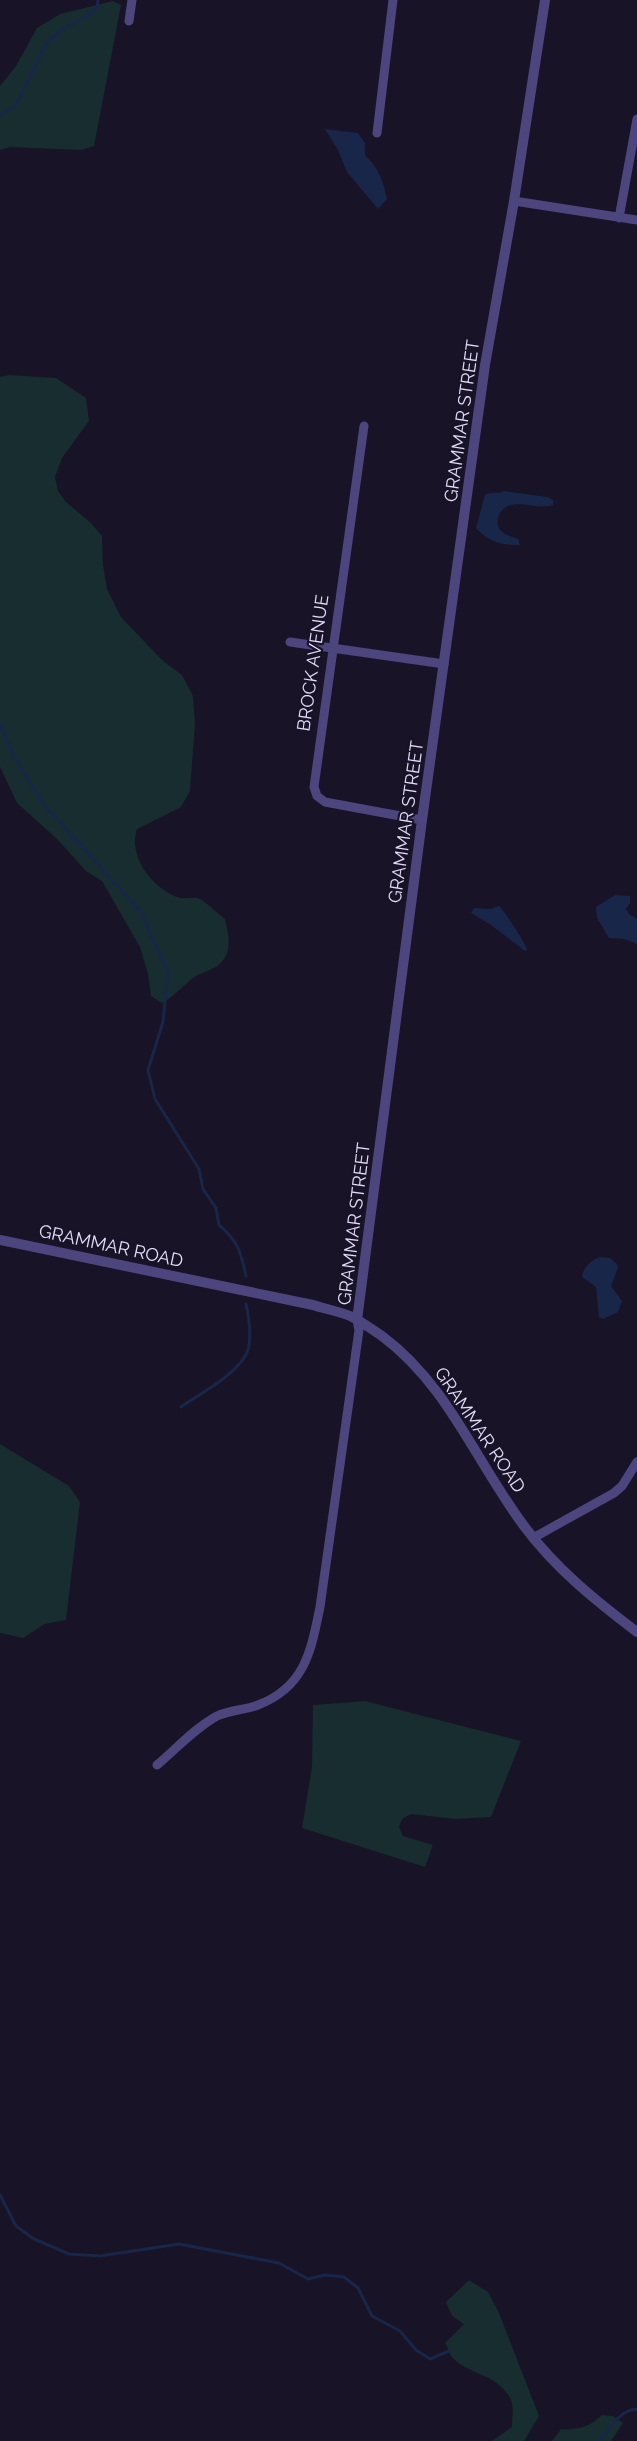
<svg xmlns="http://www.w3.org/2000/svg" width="637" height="2441" viewBox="0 0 637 2441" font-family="Raleway,sans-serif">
	<rect width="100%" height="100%" fill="#181326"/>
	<path fill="#172d2f" d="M113,1L121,5L94,146L82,150L10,147L0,150V86L16,66L37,28L60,14Z
		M9,375L56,378L86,398L89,421L62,458L55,477L58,491L66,502L91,523L102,536L103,565L107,589L121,617L163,661L182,675L193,696L195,724L190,791L181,807L137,829C128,857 152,887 177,897C184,900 193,896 200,899C209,904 217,913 225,919C229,937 234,957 214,968C207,972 199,973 193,978C182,987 174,996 162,1003L151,996L148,974L140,947L102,881L86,871L57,839L17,803L0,767V377Z
		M0,1444L69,1486L80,1502L66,1620L45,1624L23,1638L0,1633Z
		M365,1701L521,1741L491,1817L455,1819L411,1814L402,1819L399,1827L403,1836L433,1845L425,1867L302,1828L312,1767L313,1705Z
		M469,2280L488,2292L499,2313L539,2416L524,2441H492L512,2427C512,2419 514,2406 511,2400C497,2372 467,2375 452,2357C449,2353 448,2347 445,2343L464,2324L452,2316L446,2302Z
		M602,2415L613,2416L623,2423L611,2441H552L561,2429C579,2430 589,2427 602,2415Z"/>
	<path fill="#18264a" d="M325,129L358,133L365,143V155C379,168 383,181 387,199L378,209L347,172L338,150Z
		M504,491L547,497L553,500V505C536,511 511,495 500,513C497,519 497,523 499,529L505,534L518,539L520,545C503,546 487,541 476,528L485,495C491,491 497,495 504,491Z
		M615,895L630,896V903L626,909L629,914L637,919V944L624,939L609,938L597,918L596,907Z
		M499,906C504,910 527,945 527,950L525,951L491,925L471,913L474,908L490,909Z
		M600,1257L610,1258L617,1264L618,1268L611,1286L622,1301L618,1312L603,1319L599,1317L596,1287L582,1277C583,1268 591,1260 600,1257Z"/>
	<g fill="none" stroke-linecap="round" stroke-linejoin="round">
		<path stroke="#18264a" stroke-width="3" d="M0,115L16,105L47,42L66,27L83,19L97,8L98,0
			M0,724L14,757L44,805L140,911L168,972L163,1022L148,1070L155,1099L199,1169L203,1189L216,1208L219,1225C238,1241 241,1252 246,1276
			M181,1407C201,1393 240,1373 248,1350C252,1335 249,1318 246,1304
			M0,2195L16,2226L34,2239L69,2254L100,2256L179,2244L279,2263L308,2279L325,2275L344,2277L358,2288L372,2316L400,2331L416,2350L430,2359L449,2351
			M599,2441C612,2428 617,2411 637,2409"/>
		<path stroke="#4c457e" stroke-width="9" d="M129,21L132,0
			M377,133L393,0
			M514,201L637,220
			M619,218L637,119
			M364,426L314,787L317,796L325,802L422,820
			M290,642L444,664
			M533,1538L614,1493L622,1486L637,1462
			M157,1765C176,1749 195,1728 217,1716C230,1710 245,1710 258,1705C305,1687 311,1651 320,1607L359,1330L357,1320"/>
		<path stroke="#4c457e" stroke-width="10" d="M0,1240L313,1305C325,1309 338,1311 350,1316C361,1321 371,1329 382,1336C448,1385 476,1462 524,1526C555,1568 596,1601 637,1632
			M357,1320L422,820L485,365L514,201L545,0"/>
	</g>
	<g text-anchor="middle" stroke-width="4.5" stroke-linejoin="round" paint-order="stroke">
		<g font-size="18" fill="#e3ddfa" stroke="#181326">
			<text transform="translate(462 421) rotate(-82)" y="6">GRAMMAR STREET</text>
			<text transform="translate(313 663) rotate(-82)" y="6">BROCK AVENUE</text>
			<text transform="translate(406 822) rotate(-82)" y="6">GRAMMAR STREET</text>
			<text transform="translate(354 1224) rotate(-83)" y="6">GRAMMAR STREET</text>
			<text transform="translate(111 1246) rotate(12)" y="6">GRAMMAR ROAD</text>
			<text transform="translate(480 1430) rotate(56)" y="6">GRAMMAR ROAD</text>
		</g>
	</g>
</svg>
